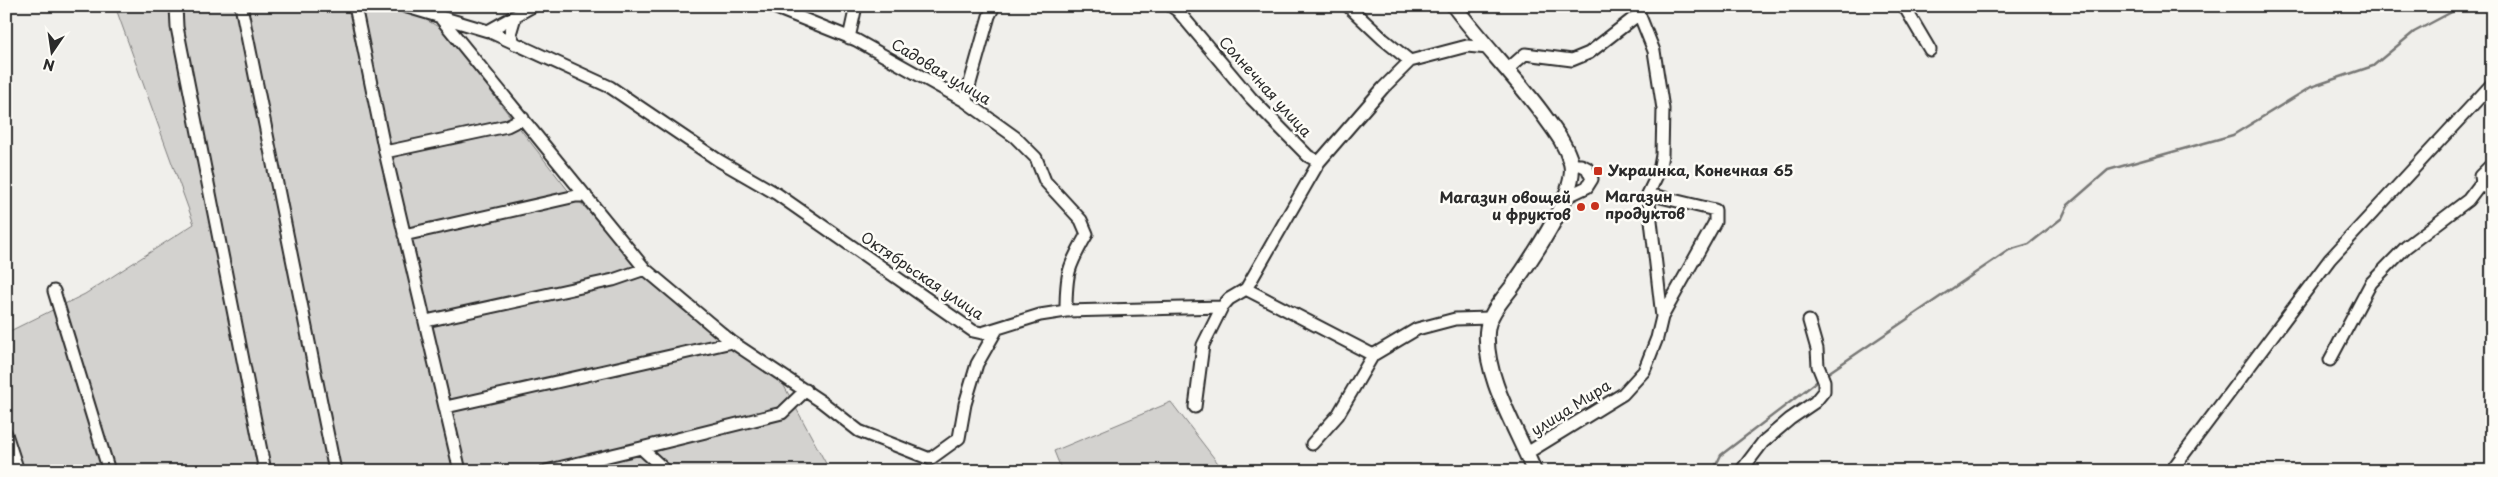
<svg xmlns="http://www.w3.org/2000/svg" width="2498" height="477" viewBox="0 0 2498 477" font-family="'Playpen Sans',sans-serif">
	<rect width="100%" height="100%" fill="#f0efeb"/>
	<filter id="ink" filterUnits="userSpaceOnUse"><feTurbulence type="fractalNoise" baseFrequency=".02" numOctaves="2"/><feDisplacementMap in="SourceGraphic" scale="10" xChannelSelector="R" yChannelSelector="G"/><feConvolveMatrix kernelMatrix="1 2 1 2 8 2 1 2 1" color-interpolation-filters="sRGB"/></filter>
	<g filter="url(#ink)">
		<path fill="#d3d2cf" stroke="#7f7e7d" d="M115,6H402L442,29L567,189L645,269L783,384L830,471H6V333L85,294L194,224Z
			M1171,402L1224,471H1062L1054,451Z"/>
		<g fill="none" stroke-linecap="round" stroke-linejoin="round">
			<path stroke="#777775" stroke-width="2.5" d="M1825,375L2009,250L2029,244L2062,218L2068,205L2108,170L2233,135L2311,87L2373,66L2414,32L2463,6
				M1713,471L1721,455L1819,380"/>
			<g stroke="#2b2b2b" stroke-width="15">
				<path id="minor" d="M176,6L177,27L265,471
					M241,6L335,471
					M355,6L385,152L460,471
					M404,6L488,31L610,87L718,160L777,194L973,331L982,333L1040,315L1066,311L1222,307L1229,299L1246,289L1373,355L1417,329L1455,319L1490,318
					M771,6L856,40L965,101L1015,137L1036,158L1045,181L1081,220L1087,234C1068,267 1066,273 1066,311
					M1171,6L1178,11L1251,98L1308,156L1319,162
					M1348,6L1383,39L1410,61
					M1904,6L1930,50
					M439,16L645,269L732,342L822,402L859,431L930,459L959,438L965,404L977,364L997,329
					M515,17L510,34L515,44
					M488,31L533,6
					M849,38L856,6
					M1508,69L1525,54L1572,60L1589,53L1639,14
					M965,101L989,16L994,6
					M385,152L507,126L523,118
					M2481,183L2480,176L2492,164
					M1648,194L1715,210V222L1662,317
					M1566,197L1587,187L1592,179L1587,168L1581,165H1572
					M404,235L576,196H586
					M1246,289L1319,162L1383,88L1410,61L1467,46L1488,48
					M54,291L109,471
					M426,321L613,280L645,269
					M2330,360L2371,283L2406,247L2468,200L2481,183L2492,192
					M446,407L732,342
					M1195,407L1203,345L1222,307
					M6,434L18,471
					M1312,444L1338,415L1373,355
					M641,448L782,413L806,390
					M1527,453L1623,394L1644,371L1657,338L1662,317L1648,194L1659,171L1662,155L1663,109L1654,51L1636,6
					M546,471L641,448L666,471
					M1741,471L1763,442L1790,419L1815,402L1824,391V381L1818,366L1817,349L1809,321
					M2171,471L2330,259L2492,84"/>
			</g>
			<g stroke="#2b2b2b" stroke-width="18">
				<path id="major" d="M1454,6C1483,45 1517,78 1545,117C1556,132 1566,145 1571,163C1579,192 1529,262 1512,287C1502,300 1488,315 1487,332C1484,378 1517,429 1534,471"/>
			</g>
			<use href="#minor" stroke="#fdfcf7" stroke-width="11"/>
			<use href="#major" stroke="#fdfcf7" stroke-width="14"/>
		</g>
	</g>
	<g fill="#c8321e" stroke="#fdfcf7" stroke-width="2">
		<rect x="1593" y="166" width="10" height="10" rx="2.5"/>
		<circle cx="1595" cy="206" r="5"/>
		<circle cx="1581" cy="207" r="5"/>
	</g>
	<g text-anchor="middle" stroke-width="5" stroke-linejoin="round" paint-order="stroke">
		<g font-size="15" fill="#2b2b2b" stroke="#fdfcf7">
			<text transform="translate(941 72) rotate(31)" y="5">Садовая улица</text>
			<text transform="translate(1265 87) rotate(48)" y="5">Солнечная улица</text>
			<text transform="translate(922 276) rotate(34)" y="5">Октябрьская улица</text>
			<text transform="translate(1571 408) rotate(-32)" y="5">улица Мира</text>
		</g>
		<g font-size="15" font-weight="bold" fill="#2b2b2b" stroke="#fdfcf7" text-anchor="start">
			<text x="1608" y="176">Украинка, Конечная 65</text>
			<text x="1605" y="202">Магазин<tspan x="1605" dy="17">продуктов</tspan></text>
			<text x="1571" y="203" text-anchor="end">Магазин овощей<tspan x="1571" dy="17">и фруктов</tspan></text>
		</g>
	</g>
	<rect width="2498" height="477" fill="none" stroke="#fdfcf7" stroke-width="25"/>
	<rect x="12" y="12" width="2473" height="452" fill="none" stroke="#2b2b2b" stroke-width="2" filter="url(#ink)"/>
	<g transform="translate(52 52) rotate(193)" stroke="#fdfcf7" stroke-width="4" paint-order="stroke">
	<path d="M0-4L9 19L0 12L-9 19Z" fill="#2b2b2b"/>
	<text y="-8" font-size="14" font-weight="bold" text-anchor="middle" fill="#2b2b2b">N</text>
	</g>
</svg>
